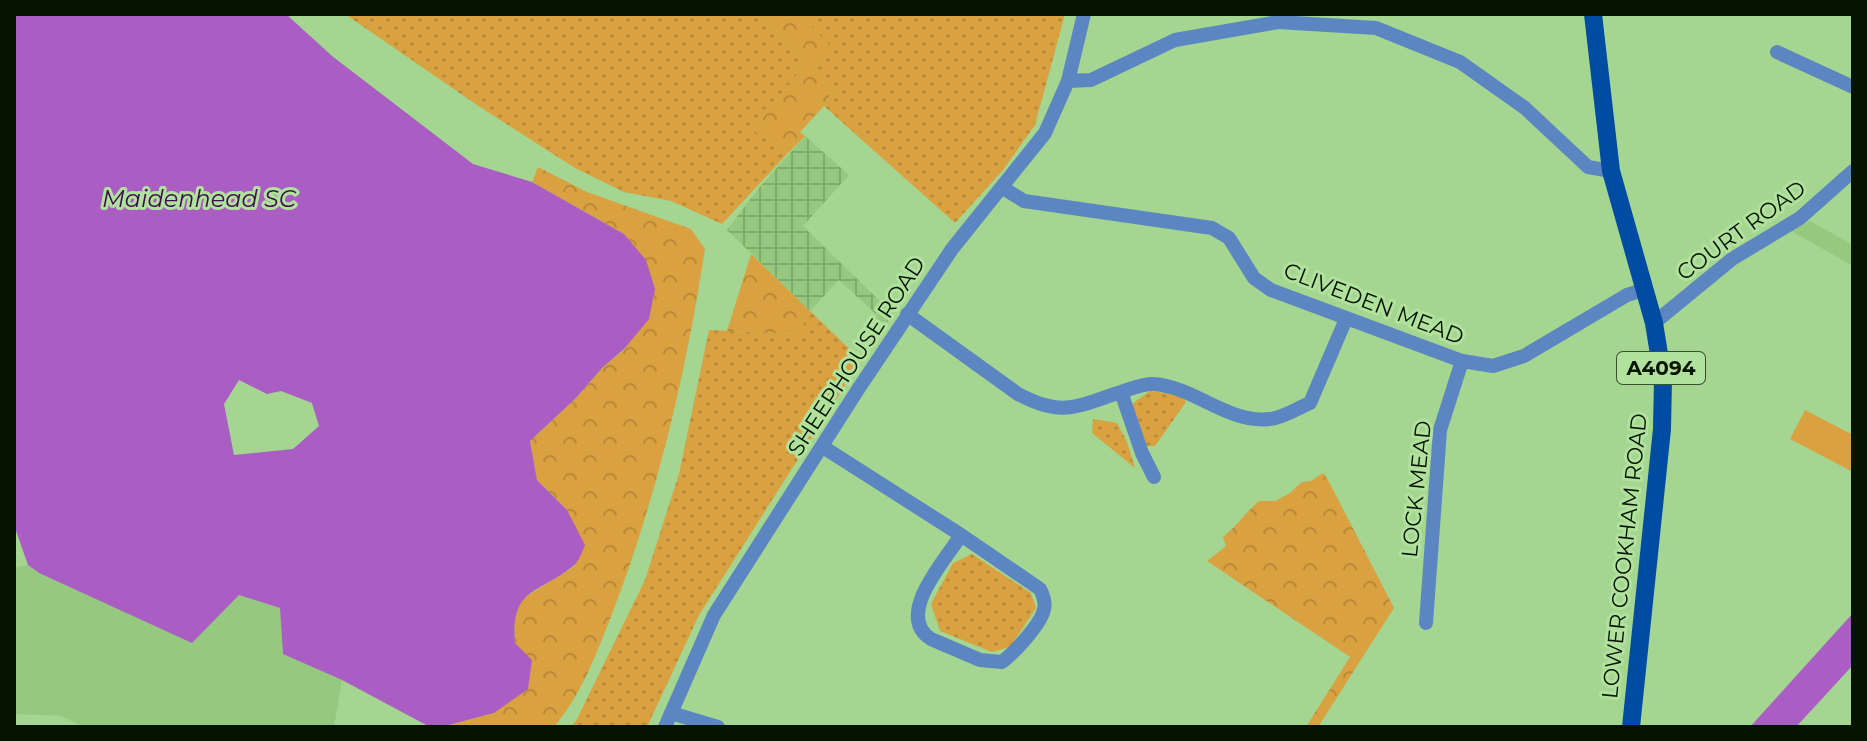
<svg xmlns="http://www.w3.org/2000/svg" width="1867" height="741" viewBox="0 0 1867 741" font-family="Montserrat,sans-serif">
	<defs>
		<pattern id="industrial-grid" width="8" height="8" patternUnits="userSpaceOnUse" patternTransform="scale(2)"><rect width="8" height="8" fill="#95c980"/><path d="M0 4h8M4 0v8" fill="none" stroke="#7fac6d"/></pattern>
		<pattern id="green-dots" width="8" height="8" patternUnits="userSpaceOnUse" patternTransform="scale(2)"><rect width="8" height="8" fill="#daa141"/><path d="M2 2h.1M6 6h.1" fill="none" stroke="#b98a37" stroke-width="1.8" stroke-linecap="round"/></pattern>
		<pattern id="forest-crowns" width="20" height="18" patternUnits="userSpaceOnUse" patternTransform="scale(2)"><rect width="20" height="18" fill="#daa141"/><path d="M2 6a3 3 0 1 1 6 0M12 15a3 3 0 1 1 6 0" fill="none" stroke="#b98a37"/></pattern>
	</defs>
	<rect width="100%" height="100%" fill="#a4d591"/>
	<path fill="#95c980" d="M1810,221L1853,245V266L1791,231Z
		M28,565L39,573L170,632L239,595L280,608L284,654L342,680L334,727H84L61,716L14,714V568Z"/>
	<path fill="url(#industrial-grid)" d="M805,136L849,175L803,226L893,314L883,328L875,320L877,315L839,280L810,311L727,230L758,189Z"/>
	<path fill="url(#green-dots)" d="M345,14H762L807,62L753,130L787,154L722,224L671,201L624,192L575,168L477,105Z
		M800,14H1065L1035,125L1003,170L955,223L824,106L833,90L814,69L828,45Z
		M810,311L861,360L699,615L647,727H570L576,721L645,580L679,474L709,330L798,334Z
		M1150,391L1183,396L1186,402L1155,446H1147L1132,404Z
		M1093,419L1117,423L1127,442L1135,468L1092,433Z
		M972,554L1031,593L1036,608L1010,647L992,652L940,631L931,604L953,563Z"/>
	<path fill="url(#forest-crowns)" d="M762,14H800L829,45L814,69L833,90L824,106L800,132L805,136L787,154L753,130L807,62Z
		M538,167L587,192L691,229L705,249C686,373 657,497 612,614C596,654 582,694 554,727H441L494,713L515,643L514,619L522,599L575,566L567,510L537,480L530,441L576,398L602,368L625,349L624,234L532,182Z
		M751,254L810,311L799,334L727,331Z
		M1323,473L1327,478L1394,608L1318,727H1306L1350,657L1207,561L1226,546L1223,537C1237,526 1245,513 1259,501H1275L1290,493L1302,482L1311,481Z"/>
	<path fill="#daa141" d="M1805,410L1853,435V472L1790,439Z"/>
	<path fill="#aa5ec4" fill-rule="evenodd" d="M14,14H286L332,56L473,164L532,182L624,234L646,260L655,289L649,319L624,349L602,368L576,398L530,441L537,480L567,510L585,545C582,552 579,562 572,567C536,595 511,588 515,643L532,660L528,689L494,713L441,727H430L342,680L283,654L280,608L239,595L192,643L39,573L28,565L14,525ZM239,380L267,394L281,391L312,403L319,426L293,449L234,455L224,404Z
		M1853,613V665L1796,727H1750Z"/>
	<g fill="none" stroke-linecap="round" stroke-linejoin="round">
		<path stroke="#5c86c1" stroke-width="14" d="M1777,52L1853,87
			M1068,81L1091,80L1175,40L1278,22L1376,28L1460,62L1525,108L1588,167L1611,171
			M1003,188L1024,201L1212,228L1229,238L1254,278L1271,290L1462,361L1493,366L1524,356L1627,295L1646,289
			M907,314L1018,394C1064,419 1079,405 1124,391C1133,388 1144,383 1154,384C1195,387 1228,424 1270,419C1283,418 1298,408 1310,403L1346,319
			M1654,323L1732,259L1800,218L1853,171
			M1121,392L1142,453L1154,477
			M823,447L961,535
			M961,535L1040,589C1043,595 1046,602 1044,609C1042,623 1014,653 1002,662L980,660L931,639C894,615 945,561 961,535Z
			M1426,623L1440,430L1462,361
			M671,713L718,727
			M665,727L714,615L857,391L952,249L1045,133L1068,81L1084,14"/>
		<path stroke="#004ca2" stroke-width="18" d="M1593,14L1611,171L1654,323L1663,379L1662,429L1631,727"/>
	</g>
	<g text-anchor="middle" stroke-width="6" stroke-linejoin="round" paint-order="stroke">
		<rect fill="#b1e29d" stroke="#38522f" stroke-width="2" x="1617" y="352" width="88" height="32" rx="6"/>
		<g font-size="20" font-weight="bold" fill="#041400">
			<text x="1661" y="375">A4094</text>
		</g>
		<g font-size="22" fill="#041400" stroke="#b1e29d">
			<text transform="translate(1741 230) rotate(-36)" y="8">COURT ROAD</text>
			<text transform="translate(1374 303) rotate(21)" y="8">CLIVEDEN MEAD</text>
			<text transform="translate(856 356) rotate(-57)" y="8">SHEEPHOUSE ROAD</text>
			<text transform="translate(1416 489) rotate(-84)" y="8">LOCK MEAD</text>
			<text transform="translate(1624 556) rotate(-84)" y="8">LOWER COOKHAM ROAD</text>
		</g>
		<g font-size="24" font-style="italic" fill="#3f0c4e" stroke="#b1e29d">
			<text x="199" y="207">Maidenhead SC</text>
		</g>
	</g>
	<rect width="1867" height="741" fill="none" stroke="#041400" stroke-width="32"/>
</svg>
